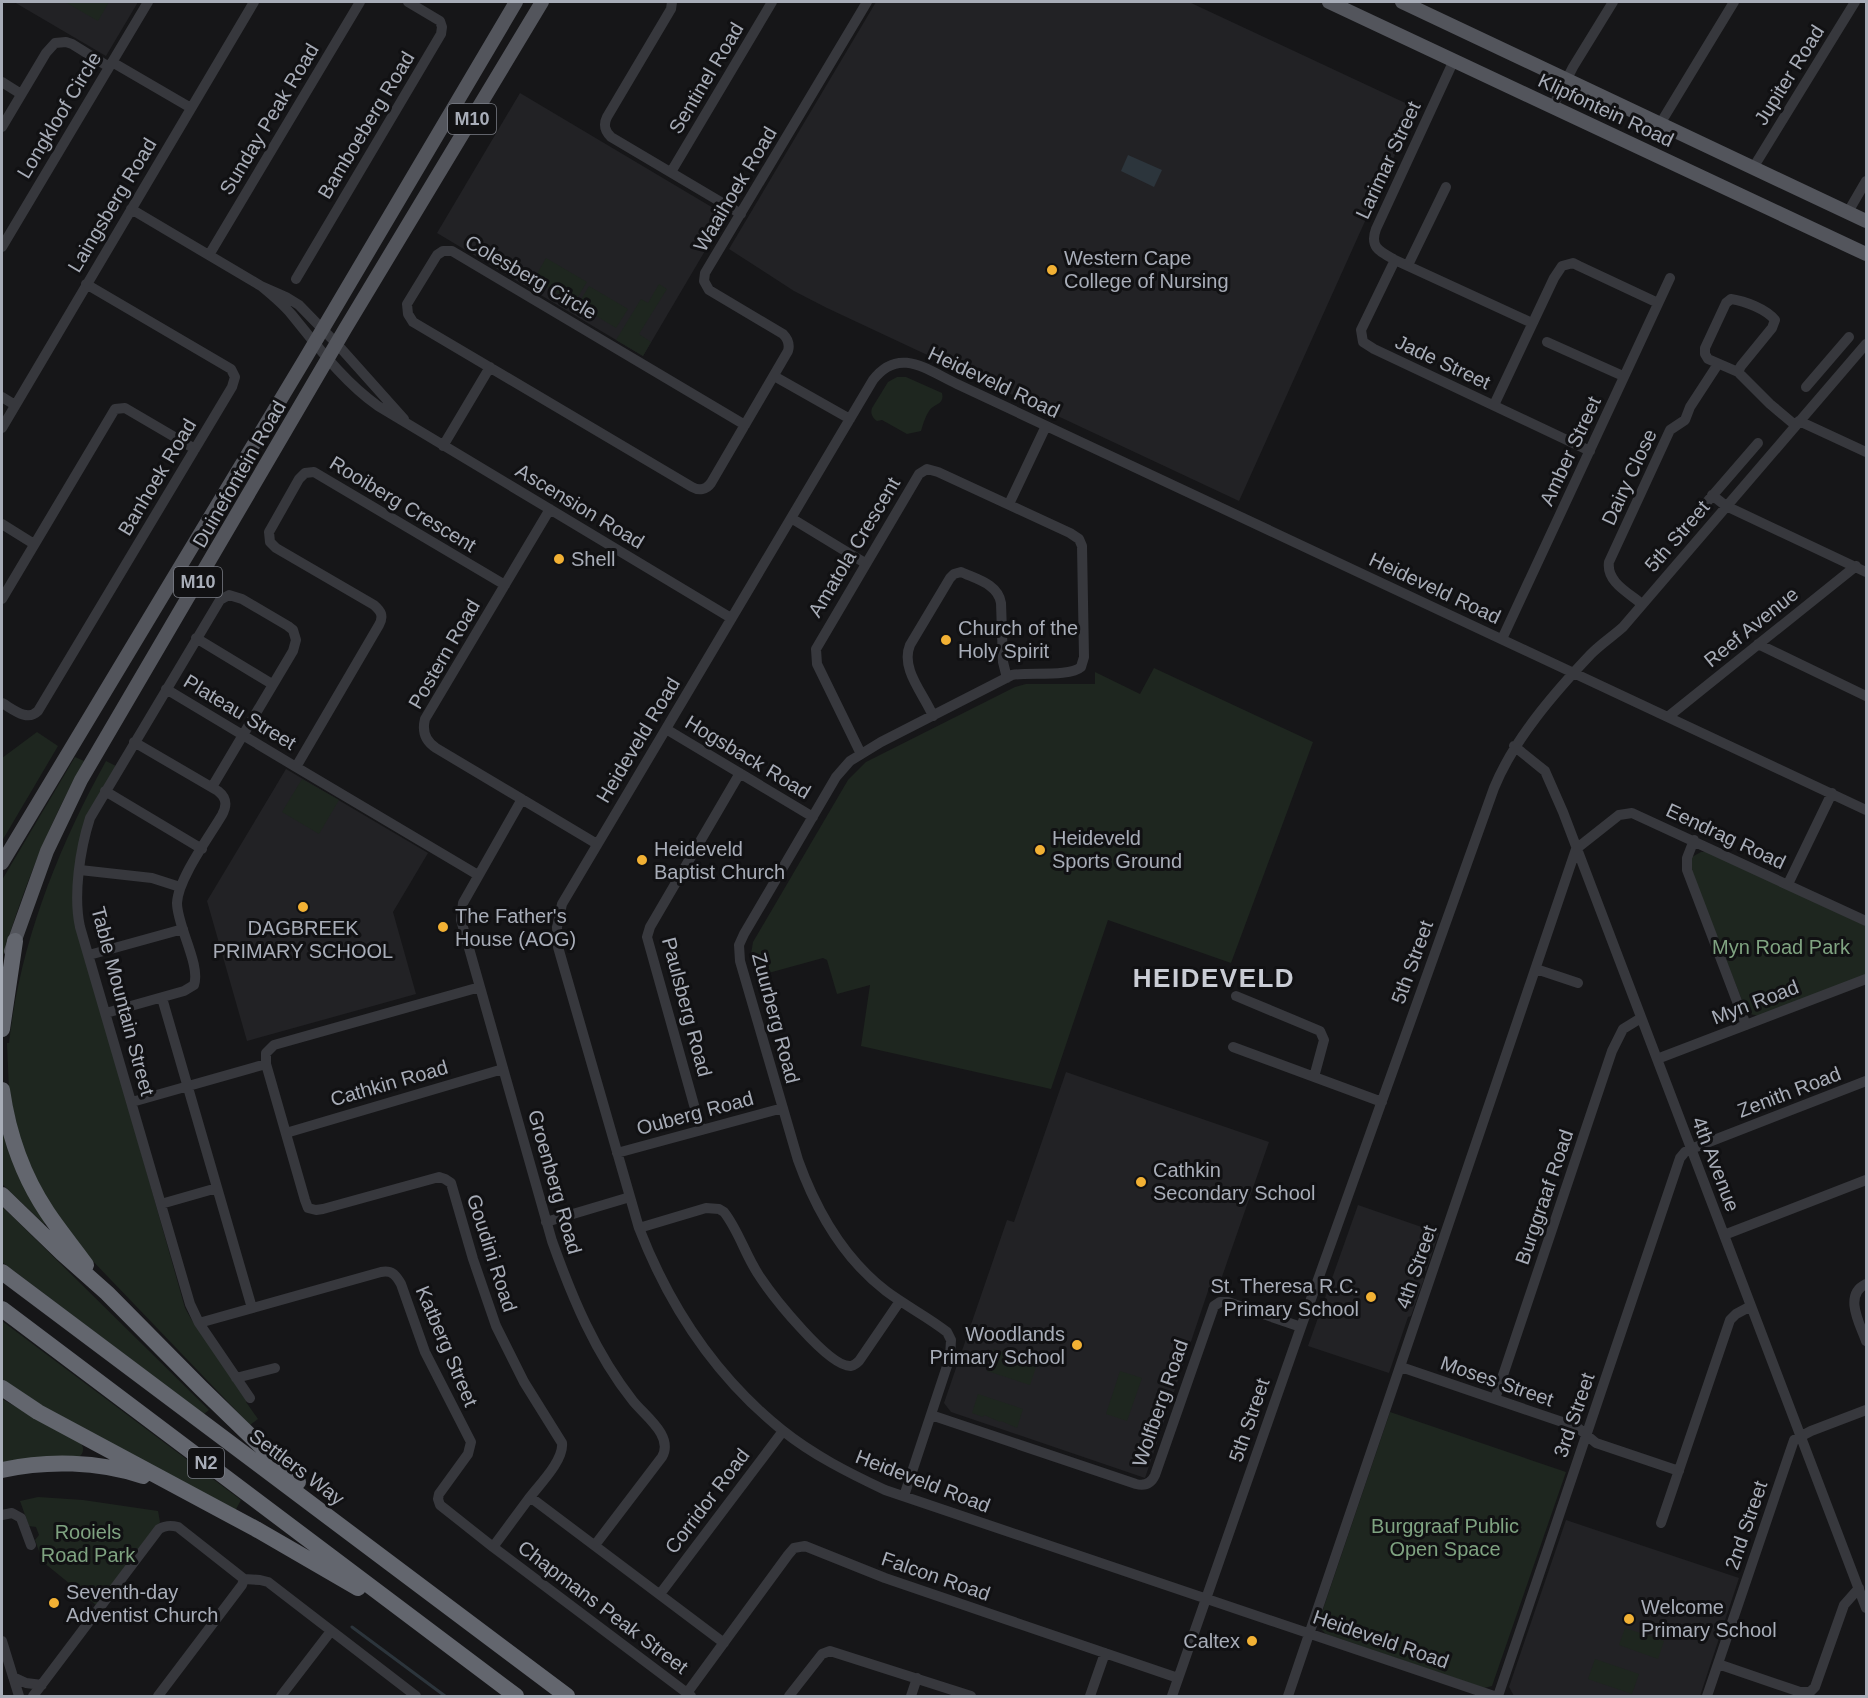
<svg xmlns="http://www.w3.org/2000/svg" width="1868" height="1698" viewBox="0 0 1868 1698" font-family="Arial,sans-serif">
	<rect width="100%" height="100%" fill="#161618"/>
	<path fill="#222225" d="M14,2H138L106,56Z
		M876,2H1177L1181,3L1189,2L1416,108L1239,501L827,308L794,291L729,249Z
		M520,93L720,212L722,222L643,356L437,233Z
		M286,769L428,853L393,912L416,994L247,1041L207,901Z
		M1066,1072L1269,1142L1217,1291L1209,1288L1145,1478L951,1412L944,1403L1007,1220L1014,1222Z
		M1358,1205L1439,1233L1426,1271H1424L1422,1277L1424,1279L1411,1316L1408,1317L1389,1373L1308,1346Z
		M1566,1520L1739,1578L1700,1696H1514L1509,1687Z"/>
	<path fill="#1e261f" d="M65,2H109L98,21Z
		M546,258L587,282L574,303L534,279Z
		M659,284L667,289L639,334L651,342L643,356L616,340L641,299L648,303Z
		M589,286L628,309L616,328L578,305Z
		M897,377H906L942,393C945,405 934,403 929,411C925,417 923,424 921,431L907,434L882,420L877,421C873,418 870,414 872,408L888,382Z
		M1154,668L1313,742L1231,963L1108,920L1051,1089L861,1046L870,985L837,994L827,960L823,958L757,976L751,954L753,942L848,780L866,762L1015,687L1026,684H1095V672L1140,694Z
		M37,732L58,746L2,841V758Z
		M75,757L84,761C48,826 23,889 2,959V880Z
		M106,761L116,766L85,818L80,936L185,1308L191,1319L248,1399L246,1402L258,1419L250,1425L88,1256L49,1205L22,1147L9,1091L7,1043H9C20,943 58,848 106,761Z
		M302,779L339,800L319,834L282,812Z
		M1701,852H1707L1866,926V975L1758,1016L1747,1013L1690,868L1692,857Z
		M2,1121L45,1223L44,1224L2,1184Z
		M2,1207L10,1214L209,1410L204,1414L2,1262Z
		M2,1321L241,1500L235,1511L21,1394L2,1379Z
		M994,1349L1037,1364L1030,1385L987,1371Z
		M1120,1371L1142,1378L1127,1421L1106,1414Z
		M978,1394L1023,1409L1017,1428L1001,1421L1000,1422L984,1415L983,1417L972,1413Z
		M2,1399L81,1443C84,1448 84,1453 79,1457L2,1463Z
		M1390,1412L1566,1472L1492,1686L1484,1688L1326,1634L1320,1628L1319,1621Z
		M38,1497L83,1500L158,1511L160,1522L96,1605L43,1562L35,1540L39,1535L36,1527L29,1526L20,1501Z
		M1625,1628L1664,1641L1658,1659L1619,1645Z
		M1595,1659L1639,1674L1632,1694L1588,1679Z"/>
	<path fill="#2c353c" d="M1128,155L1162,170L1154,187L1121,171Z"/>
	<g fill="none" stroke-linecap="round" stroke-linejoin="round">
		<path stroke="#2c353c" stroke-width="3" d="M352,1627L445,1696"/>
		<path stroke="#37383d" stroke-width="10" d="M672,2L671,9L607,117C603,125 605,131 611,137L741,214
			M1454,60L1376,229C1369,248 1381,252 1395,260L1532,323
			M112,62L191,108
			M2,82L21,94
			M1553,106L1573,67L1613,2
			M1660,124L1734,2
			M2,127L46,53L55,43L66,42L72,44L109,67
			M1753,168L1855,2
			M671,172L772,2
			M131,209L261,286L286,297L299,305L337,344L404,419
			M1848,212L1866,181
			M2,247L148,2
			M209,255L360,2
			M1395,260L1361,330L1363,342L1374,349L1590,451
			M1408,265L1446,187
			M296,279L441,34L442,27L440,21L408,2
			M261,286C272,295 283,304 292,315C319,348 343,381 378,406L731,618
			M1547,342L1623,376
			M1738,372L1741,366L1772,328L1775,320C1766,309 1745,301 1731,299L1726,303L1705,348V354L1708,359L1738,372L1770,404L1795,425
			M774,376L850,419
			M1806,387L1849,337
			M2,397L15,405
			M1494,405L1554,278L1562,266L1573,263L1579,266L1658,303
			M1799,421L1866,452
			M745,425L452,251H443L437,255L407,304L408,314L413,322L692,487C699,491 706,490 711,483L788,351C790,344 788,339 783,334L709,290L704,281L705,273L867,2
			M2,428L254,2
			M443,446L490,367
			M1712,495L1726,506L1866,572
			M1009,504L1046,426
			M550,509L425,719C422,731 425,741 436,748L597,844
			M791,518L865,563
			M2,524L34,544
			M1687,525L1758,443
			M2,599L115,409L125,408L195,449
			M1642,604C1629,593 1606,582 1609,562L1670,430L1685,420L1690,407L1718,364
			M196,638L272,684
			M1502,639L1670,278
			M1758,644L1866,696
			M166,689L296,767
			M2,703C13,709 27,722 38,711L232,387L235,377L231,369L86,284
			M933,716C924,694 900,669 910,645L950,578L954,574L961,572C976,579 998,584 1001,603L1003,662L1007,678
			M1669,716L1856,566
			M666,729L813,817
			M1514,746L1545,771L1563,812L1866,1608
			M861,754L817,664L816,649L919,474L927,469L938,472L1070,533L1079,539L1082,546L1084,657L1081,667C1070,677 1029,672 1012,675L881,742L850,761L836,777L744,934L739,945L740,961L798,1160C816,1210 843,1258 886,1291C906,1306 928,1317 947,1332L951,1340L950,1357L904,1496
			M212,787L293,651L296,640L293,630L288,626L242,599L229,595L220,600L90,818C80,849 73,895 80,927L190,1304L199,1323L250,1398
			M105,791L202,849
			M522,799L463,903L461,920L552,1241C572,1297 595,1353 633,1401C645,1416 674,1436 662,1457L595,1545
			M1694,840L1687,858V870L1746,1025
			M80,870L152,878L180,887
			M478,875L296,767L379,625C384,616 381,611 374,605L276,548L270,542L269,532L299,479L305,473L314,472L505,585
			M1788,884L1832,793
			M89,955L183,929
			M1536,969L1578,983
			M480,987L274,1045L266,1053V1064L305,1200L308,1208L316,1210L323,1209L439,1177L445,1179L451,1183L473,1259L496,1326L524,1382L562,1443C564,1460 540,1484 530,1497
			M1236,996L1320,1031L1324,1040L1314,1077
			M162,998L252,1308
			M106,1013L184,991L194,985C201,965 177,926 177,903C178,879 209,837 222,815C227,806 227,798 218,791L134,742
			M1233,1047L1382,1102
			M1657,1059L1866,979
			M132,1102L266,1064
			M701,1130L647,937L650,927L740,773
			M286,1133L503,1069
			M617,1153L783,1108
			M161,1204L217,1188
			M546,1222L630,1197
			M639,1228L706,1208L719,1209L724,1212C739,1231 746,1257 760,1277C772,1295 829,1368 851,1366C855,1365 856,1364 859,1361L900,1301
			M1724,1235L1866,1180
			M1866,1284C1843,1295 1860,1324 1866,1341
			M199,1323L381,1272C392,1270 396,1275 401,1284L425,1352L471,1442L468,1454L439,1494L438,1499L440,1505L493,1547L691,1696
			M1401,1367L1577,1427L1596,1443L1679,1471
			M236,1378L275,1368
			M1495,1399L1612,1051L1623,1029L1641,1018
			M931,1415L1136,1484C1144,1486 1151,1484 1155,1475L1214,1306L1220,1302H1228L1301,1327
			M2,1515L12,1513L21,1518L31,1545
			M1661,1523L1730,1320L1736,1314L1751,1306
			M493,1547L530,1497L724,1643
			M244,1579L260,1580L268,1582L416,1696
			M660,1594L783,1431
			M2,1641L19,1696
			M1718,1664L1800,1692H1810L1815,1687L1844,1605L1859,1588
			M13,1677L26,1683L42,1685
			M687,1693L788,1555L794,1548L805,1546L885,1578L1178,1678
			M33,1696L159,1529C166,1525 171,1525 178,1527L244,1579
			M158,1696L242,1585L244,1579
			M281,1696L331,1631
			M789,1696L822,1654L830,1651L971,1696
			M911,1696L917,1678
			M1090,1696L1105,1653
			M1172,1696L1301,1327L1494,788C1514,739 1555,692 1591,654C1601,644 1613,636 1623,627L1866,344
			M1288,1696L1576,849L1619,815L1632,813L1866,921
			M1494,1696L885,1490C849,1473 813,1455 782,1430C715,1376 670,1308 639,1228L558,947L557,927L562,904L873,380C899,346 927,370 957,384L1866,810
			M1498,1696L1680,1158L1685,1152L1691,1149L1866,1081
			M1707,1696L1794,1440L1811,1431L1866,1410"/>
		<path stroke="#53555c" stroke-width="14" d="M1329,2L1866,254
			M1402,2L1866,221
			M2,863L305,359L516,2
			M11,951L47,851L81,780L345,329L542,2"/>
		<path stroke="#63666e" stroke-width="16" d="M2,1029L15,941
			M2,1090C8,1132 23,1176 47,1212C59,1230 73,1247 86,1265
			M2,1195L62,1253L107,1293L201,1388L298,1482
			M2,1272L567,1696
			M2,1309L516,1696
			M2,1388L38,1412L256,1529L358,1588
			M2,1470C47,1460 98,1461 143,1476"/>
	</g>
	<g fill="#f2b134" stroke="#111113" stroke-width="2">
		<circle cx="1052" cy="270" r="6"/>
		<circle cx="559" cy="559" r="6"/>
		<circle cx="946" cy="640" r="6"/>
		<circle cx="1040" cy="850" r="6"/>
		<circle cx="642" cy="860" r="6"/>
		<circle cx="303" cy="907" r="6"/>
		<circle cx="443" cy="927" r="6"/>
		<circle cx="1141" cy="1182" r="6"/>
		<circle cx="1371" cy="1297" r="6"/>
		<circle cx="1077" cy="1345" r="6"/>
		<circle cx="54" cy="1603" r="6"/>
		<circle cx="1629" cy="1619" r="6"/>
		<circle cx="1252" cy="1641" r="6"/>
	</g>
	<g text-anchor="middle" stroke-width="6" stroke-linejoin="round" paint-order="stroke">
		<g fill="#111113" stroke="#7b7e86" stroke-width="1.5">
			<rect x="448" y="104" width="48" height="30" rx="4.5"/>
			<rect x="174" y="567" width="48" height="30" rx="4.5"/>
			<rect x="188" y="1448" width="36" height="30" rx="4.5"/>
		</g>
		<g font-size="18" font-weight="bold" fill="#a8adb8">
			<text x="472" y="125">M10</text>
			<text x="198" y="588">M10</text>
			<text x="206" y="1469">N2</text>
		</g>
		<g font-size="20" fill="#a8adb8" stroke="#111113">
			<text transform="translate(1789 75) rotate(-58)" y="7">Jupiter Road</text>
			<text transform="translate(706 78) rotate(-59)" y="7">Sentinel Road</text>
			<text transform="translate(1606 110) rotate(25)" y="7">Klipfontein Road</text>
			<text transform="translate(59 115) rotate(-59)" y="7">Longkloof Circle</text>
			<text transform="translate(269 119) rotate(-59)" y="7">Sunday Peak Road</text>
			<text transform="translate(366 125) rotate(-59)" y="7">Bamboeberg Road</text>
			<text transform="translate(1388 160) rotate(-65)" y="7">Larimar Street</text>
			<text transform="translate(735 189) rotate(-59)" y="7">Waaihoek Road</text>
			<text transform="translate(112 205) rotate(-59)" y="7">Laingsberg Road</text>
			<text transform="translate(531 277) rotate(30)" y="7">Colesberg Circle</text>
			<text transform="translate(1443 362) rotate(25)" y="7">Jade Street</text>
			<text transform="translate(994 382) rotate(25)" y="7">Heideveld Road</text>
			<text transform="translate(1570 451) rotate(-65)" y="7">Amber Street</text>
			<text transform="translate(239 474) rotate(-60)" y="7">Duinefontein Road</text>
			<text transform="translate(157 477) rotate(-59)" y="7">Banhoek Road</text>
			<text transform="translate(1629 477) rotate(-65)" y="7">Dairy Close</text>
			<text transform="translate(403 504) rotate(31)" y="7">Rooiberg Crescent</text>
			<text transform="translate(580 506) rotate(31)" y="7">Ascension Road</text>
			<text transform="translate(1677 536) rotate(-49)" y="7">5th Street</text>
			<text transform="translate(854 547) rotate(-59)" y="7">Amatola Crescent</text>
			<text transform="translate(1435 588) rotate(25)" y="7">Heideveld Road</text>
			<text transform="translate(1751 627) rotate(-39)" y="7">Reef Avenue</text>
			<text transform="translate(444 654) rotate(-60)" y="7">Postern Road</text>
			<text transform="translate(240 712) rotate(31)" y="7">Plateau Street</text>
			<text transform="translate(638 740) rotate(-59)" y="7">Heideveld Road</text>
			<text transform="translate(748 757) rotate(31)" y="7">Hogsback Road</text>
			<text transform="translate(1726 836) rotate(25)" y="7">Eendrag Road</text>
			<text transform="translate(1412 962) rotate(-70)" y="7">5th Street</text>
			<text transform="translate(123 1001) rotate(75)" y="7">Table Mountain Street</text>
			<text transform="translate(1755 1002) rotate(-21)" y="7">Myn Road</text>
			<text transform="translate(687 1007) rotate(75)" y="7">Paulsberg Road</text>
			<text transform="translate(776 1018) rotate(75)" y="7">Zuurberg Road</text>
			<text transform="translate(389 1083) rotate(-16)" y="7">Cathkin Road</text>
			<text transform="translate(1789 1092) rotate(-21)" y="7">Zenith Road</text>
			<text transform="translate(695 1113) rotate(-15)" y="7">Ouberg Road</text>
			<text transform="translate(1716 1164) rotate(69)" y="7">4th Avenue</text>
			<text transform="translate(555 1182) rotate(74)" y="7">Groenberg Road</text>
			<text transform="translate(1544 1197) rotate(-71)" y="7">Burggraaf Road</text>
			<text transform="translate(492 1253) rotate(72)" y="7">Goudini Road</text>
			<text transform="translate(1416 1267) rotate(-71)" y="7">4th Street</text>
			<text transform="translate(447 1346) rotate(67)" y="7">Katberg Street</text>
			<text transform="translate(1497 1381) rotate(19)" y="7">Moses Street</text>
			<text transform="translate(1160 1403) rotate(-71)" y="7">Wolfberg Road</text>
			<text transform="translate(1574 1415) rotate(-71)" y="7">3rd Street</text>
			<text transform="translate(1249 1420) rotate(-71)" y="7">5th Street</text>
			<text transform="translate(297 1467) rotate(37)" y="7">Settlers Way</text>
			<text transform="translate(923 1481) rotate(21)" y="7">Heideveld Road</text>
			<text transform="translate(707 1501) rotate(-53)" y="7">Corridor Road</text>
			<text transform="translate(1746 1525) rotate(-71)" y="7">2nd Street</text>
			<text transform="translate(936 1576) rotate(19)" y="7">Falcon Road</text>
			<text transform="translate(603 1607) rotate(37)" y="7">Chapmans Peak Street</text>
			<text transform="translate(1381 1639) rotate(19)" y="7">Heideveld Road</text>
		</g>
		<g font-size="20" fill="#a8adb8" stroke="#111113" text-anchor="start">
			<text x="1064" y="265">Western Cape<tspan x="1064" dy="23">College of Nursing</tspan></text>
			<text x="571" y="566">Shell</text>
			<text x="958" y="635">Church of the<tspan x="958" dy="23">Holy Spirit</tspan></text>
			<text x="1052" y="845">Heideveld<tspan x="1052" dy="23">Sports Ground</tspan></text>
			<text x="654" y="856">Heideveld<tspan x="654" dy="23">Baptist Church</tspan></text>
			<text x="455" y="923">The Father's<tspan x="455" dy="23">House (AOG)</tspan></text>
			<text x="303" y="935" text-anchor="middle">DAGBREEK<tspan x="303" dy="23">PRIMARY SCHOOL</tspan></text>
			<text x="1153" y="1177">Cathkin<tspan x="1153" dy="23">Secondary School</tspan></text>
			<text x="1359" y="1293" text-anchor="end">St. Theresa R.C.<tspan x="1359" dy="23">Primary School</tspan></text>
			<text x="1065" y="1341" text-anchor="end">Woodlands<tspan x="1065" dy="23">Primary School</tspan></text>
			<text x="66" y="1599">Seventh-day<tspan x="66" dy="23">Adventist Church</tspan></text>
			<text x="1641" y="1614">Welcome<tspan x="1641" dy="23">Primary School</tspan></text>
			<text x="1240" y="1648" text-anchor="end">Caltex</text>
		</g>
		<g font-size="20" fill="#7fa381" stroke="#111113">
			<text x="1781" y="954">Myn Road Park</text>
			<text x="1445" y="1533">Burggraaf Public<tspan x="1445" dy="23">Open Space</tspan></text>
			<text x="88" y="1539">Rooiels<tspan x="88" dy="23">Road Park</tspan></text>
		</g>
		<g font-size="26" font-weight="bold" letter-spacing="1.5" fill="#c9ccd4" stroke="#111113">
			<text x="1214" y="987">HEIDEVELD</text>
		</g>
	</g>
	<rect width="1868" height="1698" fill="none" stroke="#a8adb8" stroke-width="6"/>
</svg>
